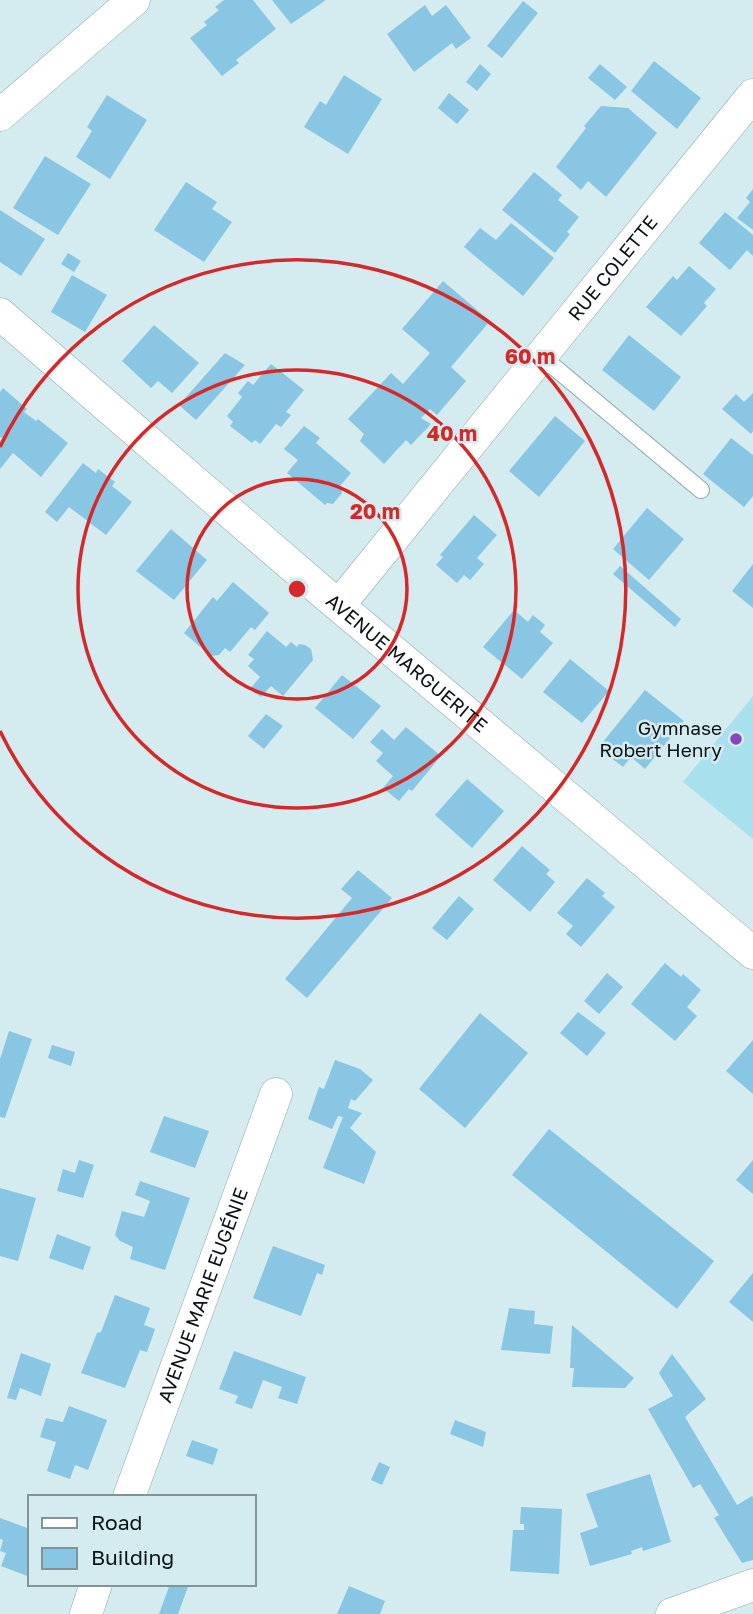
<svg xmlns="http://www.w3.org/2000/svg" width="753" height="1614" viewBox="0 0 753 1614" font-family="'Golos Text',sans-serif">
	<rect width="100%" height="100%" fill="#d4ebf0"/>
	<path fill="#a8e1ed" d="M753,696V839L683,782Z"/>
	<path fill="#89c6e4" d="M224,0H253L276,29L236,60L239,63L222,76L190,38L207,25L204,22L219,10L215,7Z
		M272,0H326L291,24Z
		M523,1L538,13L502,58L487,46Z
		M425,5L432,16L446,5L471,38L456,49L452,43L414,72L387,34Z
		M654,61L701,98L677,129L631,91Z
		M480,64L491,74L477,91L466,82Z
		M600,64L627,87L615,100L588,78Z
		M344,75L382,99L348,154L304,127L320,101L326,105Z
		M449,93L469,110L457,124L438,108Z
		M107,95L147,120L110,179L76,157L92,131L87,127Z
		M601,106L628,108L657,133L606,197L588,181L581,190L556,167L586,128L584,126Z
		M45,156L91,184L58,235L13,208Z
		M534,172L562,195L558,200L579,217L567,232L570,234L555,253L502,210Z
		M186,182L217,202L212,209L232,222L204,262L154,230Z
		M753,189V230L737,218L750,202L746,198Z
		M0,210L45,239L21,276L0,262Z
		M725,212L753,235V256L747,250L730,270L699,243Z
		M511,223L554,258L523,296L464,247L480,228L496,240Z
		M68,253L81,261L74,272L61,264Z
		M689,266L716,289L704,303L707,306L681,336L646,307L673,276L677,280Z
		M72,275L107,295L85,332L51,312Z
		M443,281L490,321L451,367L466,381L437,415L430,409L421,418L431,424L411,445L406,440L384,464L360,441L364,434L348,419L391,373L403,384L430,353L402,329Z
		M154,325L199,363L172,393L158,381L151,388L122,361Z
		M629,335L681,377L654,411L602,370Z
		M225,353L245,365L196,420L179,405Z
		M271,364L304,390L286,412L291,415L281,427L276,424L260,444L255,440L252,443L230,426L233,422L227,416L242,397L238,393L248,381L253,385Z
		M3,388L27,409L24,412L36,421L38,419L68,443L41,477L13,453L0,469V441L2,438L0,437V392Z
		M753,393V431L751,434L722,409L736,394L744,402Z
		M555,416L585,441L539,497L509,471Z
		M304,426L320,438L316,443L351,473L340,486L342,493L333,504L327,503L325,505L287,473L298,460L284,449Z
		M731,438L753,455V496L744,507L703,474Z
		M83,463L96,473L98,469L115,482L112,486L132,502L106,535L69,507L57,522L45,512Z
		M647,508L684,539L649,580L613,549Z
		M474,515L497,535L477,558L484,564L470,580L464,575L457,583L436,565L443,557L440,555Z
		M171,529L207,560L174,600L136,571Z
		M753,564V608L732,591Z
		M620,566L681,619L675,627L613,574Z
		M233,582L269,613L255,630L251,627L230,652L225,648L219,655L211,656L184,633L213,597L217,601Z
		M514,610L528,622L533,615L545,625L540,632L553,643L522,679L483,647Z
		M267,631L286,647L291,642L297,647L299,644L305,645L311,649L312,654L313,660L283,696L271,686L261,697L250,689L260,677L248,666L254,659L248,655Z
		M570,659L609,691L582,723L543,692Z
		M342,675L381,706L353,739L315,708Z
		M645,690L684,721L645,769L631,757L623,767L598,748Z
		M266,714L283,726L264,749L248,736Z
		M406,727L441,756L412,791L409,789L399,801L383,788L393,776L376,761L383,753L370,742L382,729L394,740Z
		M467,779L504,811L472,848L435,815Z
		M522,846L550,870L546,874L555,882L530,912L493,880Z
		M358,870L392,898L307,998L285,979L352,898L341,889Z
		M587,878L605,893L602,896L615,907L581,947L566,934L573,926L557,913Z
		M459,896L474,909L447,940L432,928Z
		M665,963L681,977L683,974L701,990L687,1007L697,1016L675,1041L631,1004Z
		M607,973L623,987L599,1014L584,1001Z
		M578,1012L606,1033L587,1056L560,1033Z
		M480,1013L528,1053L465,1128L419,1089Z
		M9,1031L32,1039L5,1118L0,1117V1059Z
		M753,1040V1094L726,1071Z
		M52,1045L75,1052L71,1066L48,1058Z
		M335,1060L360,1069L373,1080L355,1101L351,1099L348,1108L362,1113L350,1128L376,1152L364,1184L323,1168L343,1117L338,1116L332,1129L308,1119L319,1087L324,1089Z
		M164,1116L209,1131L195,1168L150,1152Z
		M549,1129L714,1261L677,1309L512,1175Z
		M79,1160L94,1165L83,1198L57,1191L63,1169L75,1173Z
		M753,1160V1194L736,1180Z
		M140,1181L190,1198L165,1270L130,1259L133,1247L120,1241L115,1235L122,1211L144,1217L150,1201L135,1195Z
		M0,1188L36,1198L18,1261L0,1256Z
		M57,1234L91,1247L83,1270L49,1258Z
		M273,1246L325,1265L322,1275L317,1273L301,1316L253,1298Z
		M753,1273V1322L729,1302Z
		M115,1295L150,1308L144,1325L155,1329L147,1352L140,1350L125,1388L81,1373L97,1333L101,1332Z
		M509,1308L535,1311L534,1324L553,1326L550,1354L501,1350Z
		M572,1325L634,1378L625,1388L572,1387L574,1368H570Z
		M234,1351L306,1377L297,1404L278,1398L282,1387L263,1380L252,1409L235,1403L238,1396L219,1389Z
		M21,1353L51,1364L41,1396L20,1388L16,1400L7,1398Z
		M672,1354L706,1399L685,1417L737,1505L752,1496L753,1497V1560L742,1563L714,1518L719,1515L700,1484L693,1488L648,1409L673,1396L659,1373Z
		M69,1406L107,1420L88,1470L75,1465L70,1479L47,1471L56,1442L40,1437L46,1418L63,1422Z
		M455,1420L486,1432L483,1447L450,1434Z
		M192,1440L218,1449L213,1465L186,1456Z
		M379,1462L390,1467L382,1485L371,1480Z
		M650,1474L671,1542L643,1551L642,1547L631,1551L632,1554L590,1566L580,1533L598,1527L586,1494Z
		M521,1507L562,1509L559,1574L510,1571L513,1530H524V1524H520Z
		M0,1518L30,1529V1577L1,1566L6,1553L0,1551L3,1540L0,1539Z
		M170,1584H189L178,1614H159Z
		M349,1586L385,1601L380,1614H337Z"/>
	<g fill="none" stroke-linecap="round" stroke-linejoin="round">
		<g stroke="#91a7ac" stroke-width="18">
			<path id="service" d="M541,356L701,490"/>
		</g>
		<g stroke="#91a7ac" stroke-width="33">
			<g id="minor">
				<path d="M0,115L134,0"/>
				<path id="s1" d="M0,314L326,595L753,953"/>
				<path id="s2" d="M339,605L753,95"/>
				<path id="s3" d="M129,1497L276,1094"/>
				<path d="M86,1614L96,1584"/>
				<path d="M672,1614L753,1585"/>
			</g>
		</g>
		<use href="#service" stroke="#fff" stroke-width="16"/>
		<use href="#minor" stroke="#fff" stroke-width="32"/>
	</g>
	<g fill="none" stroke="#d62828" stroke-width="3.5">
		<circle cx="297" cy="589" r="110"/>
		<circle cx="297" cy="589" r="219"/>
		<path d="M0 447A329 329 0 1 1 0 731"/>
	</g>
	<circle fill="#8747bc" stroke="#d4ebf0" stroke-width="2.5" cx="736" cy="739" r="7"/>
	<g text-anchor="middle" stroke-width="5" stroke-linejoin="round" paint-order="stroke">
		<g font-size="19" fill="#0a1214" stroke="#d4ebf0">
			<text dy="7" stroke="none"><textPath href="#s2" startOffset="434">RUE COLETTE</textPath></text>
			<text dy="7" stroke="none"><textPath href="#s1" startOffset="536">AVENUE MARGUERITE</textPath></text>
			<text dy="7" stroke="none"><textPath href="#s3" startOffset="215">AVENUE MARIE EUGÉNIE</textPath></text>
		</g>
		<g font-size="19" fill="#0a1214" stroke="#d4ebf0" text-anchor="end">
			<text x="722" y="735">Gymnase<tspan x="722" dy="22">Robert Henry</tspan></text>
		</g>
	</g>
	<circle cx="297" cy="589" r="10" fill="#d62828" stroke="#d4ebf0" stroke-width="3.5"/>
	<g font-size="21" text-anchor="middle" font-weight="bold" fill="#d62828" stroke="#d4ebf0" stroke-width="5" stroke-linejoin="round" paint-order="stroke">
		<text x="530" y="364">60 m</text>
		<text x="452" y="441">40 m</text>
		<text x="375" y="519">20 m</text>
	</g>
	<rect x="28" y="1495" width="228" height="91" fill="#d4ebf0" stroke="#839498" stroke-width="2"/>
	<rect x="42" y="1518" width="35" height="10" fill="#ffffff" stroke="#839498" stroke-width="2"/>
	<text x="91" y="1530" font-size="21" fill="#0a1214">Road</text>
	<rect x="42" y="1548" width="35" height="21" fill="#89c6e4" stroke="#839498" stroke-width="2"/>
	<text x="91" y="1565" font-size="21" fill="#0a1214">Building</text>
</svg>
